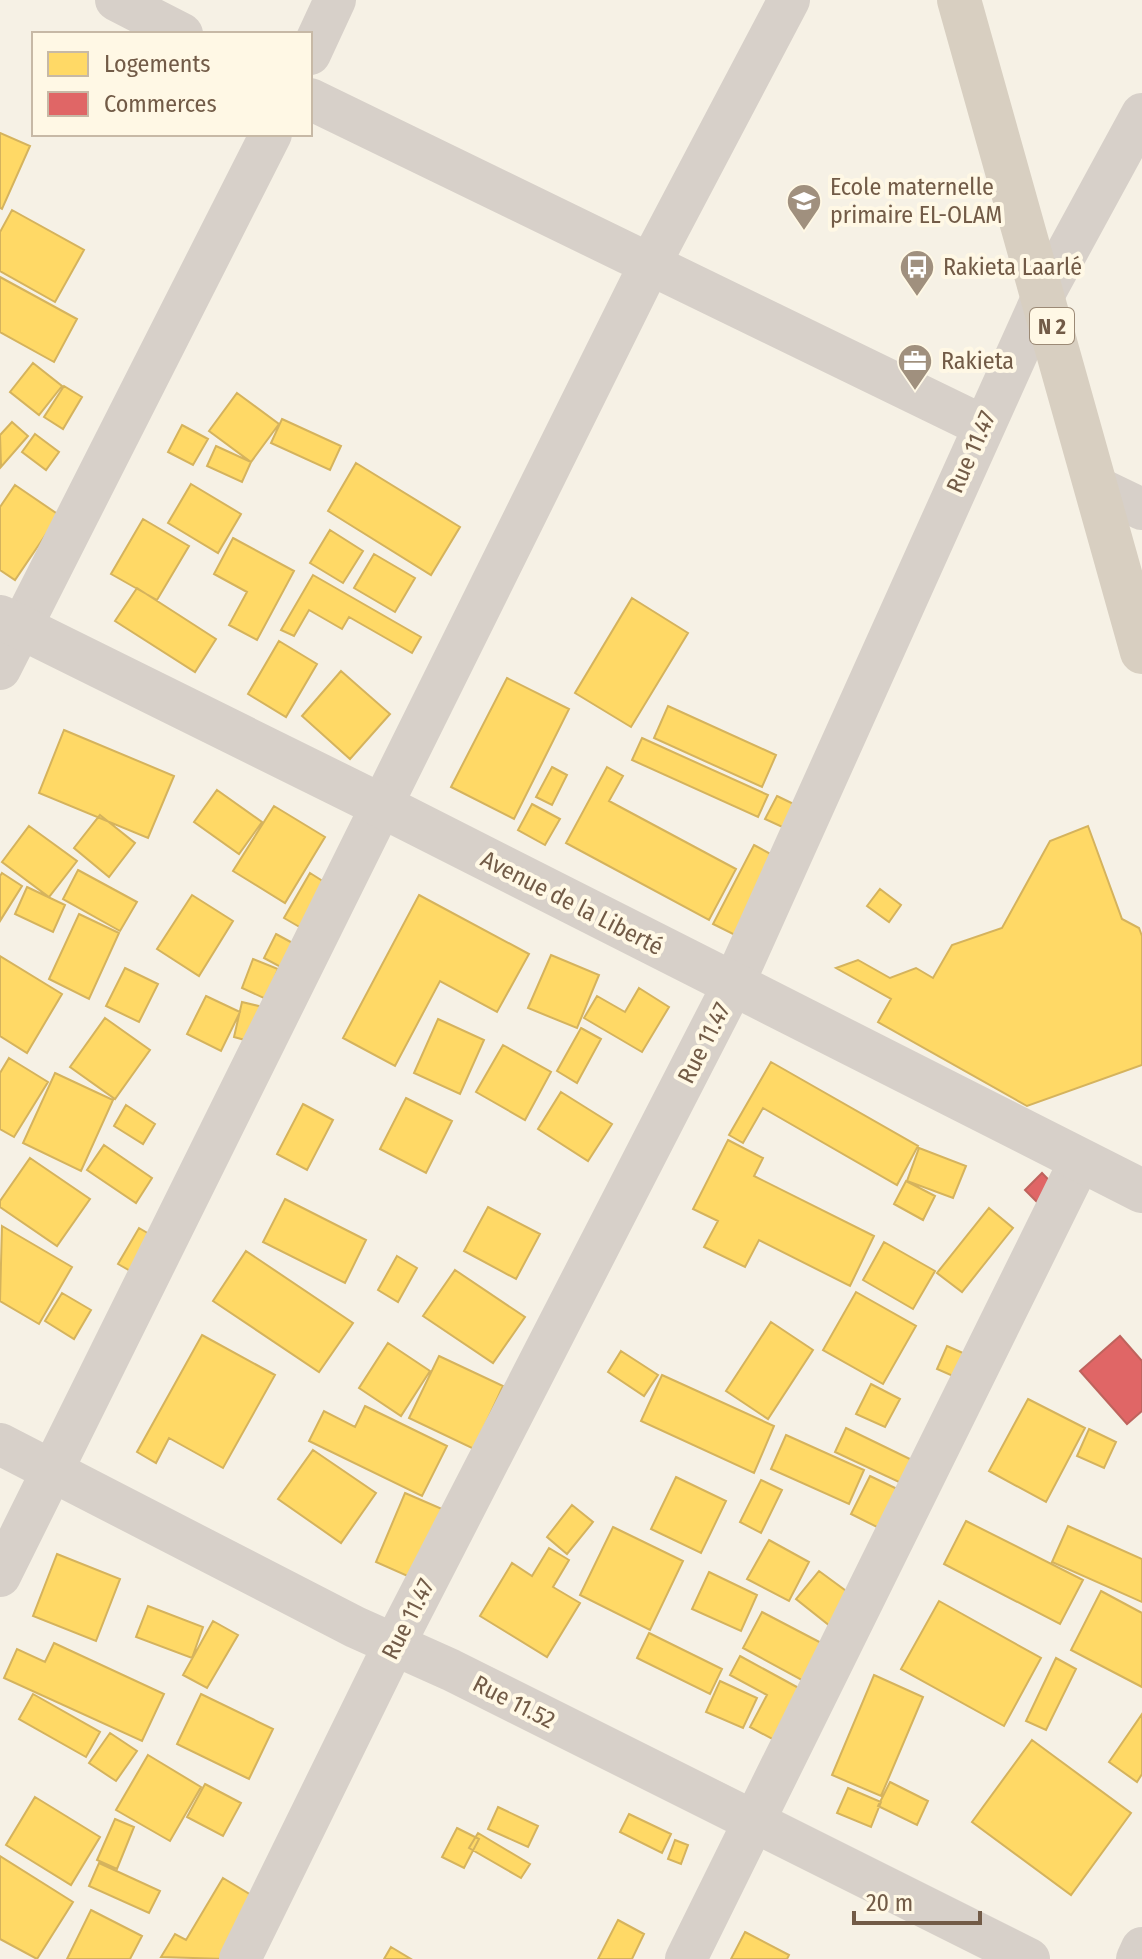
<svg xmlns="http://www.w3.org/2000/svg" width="1142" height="1959" viewBox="0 0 1142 1959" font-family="'Fira Sans Condensed',sans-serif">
	<rect width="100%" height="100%" fill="#f6f1e5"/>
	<path fill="#ffd966" stroke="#d5b35d" stroke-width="2" d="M0,133L30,146L2,209L0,208Z
		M12,210L84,250L55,302L0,271V232Z
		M0,277L77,319L54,362L0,332Z
		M33,363L62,386L39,415L10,392Z
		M64,386L82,397L63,429L44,417Z
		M237,393L279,424L251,462L209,431Z
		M282,419L341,446L330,470L271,443Z
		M12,422L28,436L1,467L0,435Z
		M182,425L208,439L193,465L168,452Z
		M35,434L59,452L46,470L22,452Z
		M216,446L251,462L242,482L207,466Z
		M356,463L460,527L431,575L328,511Z
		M191,484L241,514L218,553L168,523Z
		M15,485L59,515L15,580L0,570V507Z
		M143,519L189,546L157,600L111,574Z
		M330,530L363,551L343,583L310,563Z
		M233,538L294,571L257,640L229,625L247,592L214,574Z
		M374,554L415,578L395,612L354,588Z
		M313,575L421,637L412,653L349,617L342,629L309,610L294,636L281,630Z
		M137,588L216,639L195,672L115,621Z
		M632,598L688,633L631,727L575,693Z
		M279,641L317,664L286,717L248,694Z
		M341,671L390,714L350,759L302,716Z
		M507,678L569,709L514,819L451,787Z
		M668,706L776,755L762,787L654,738Z
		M64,730L174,776L148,838L39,793Z
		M642,738L768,795L758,817L632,760Z
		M552,767L567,775L552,805L536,797Z
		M607,767L623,776L609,801L736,869L709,920L566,843Z
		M217,790L262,822L239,854L194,822Z
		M777,796L802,808L791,831L765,819Z
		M532,804L560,819L545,845L518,830Z
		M274,806L325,837L285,903L233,871Z
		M100,815L135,843L109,877L74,848Z
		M29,826L77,861L49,897L2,862Z
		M1088,826L1122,919L1139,928L1142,936V1065L1027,1106L878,1022L891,999L836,968L858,960L890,978L916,968L933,978L952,945L1002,928L1050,841Z
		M754,845L776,857L735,935L713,924Z
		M78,870L137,902L120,931L63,899Z
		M2,873L22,886L0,921V876Z
		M310,873L329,885L303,929L284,918Z
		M27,887L65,905L53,932L15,914Z
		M880,889L901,905L889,922L867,906Z
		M192,895L233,921L199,976L157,949Z
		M419,895L529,954L497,1012L440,981L395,1066L343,1038Z
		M79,914L119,933L89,999L49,979Z
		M276,934L300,947L288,971L264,958Z
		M551,955L599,975L577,1028L528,1008Z
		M0,956L62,994L27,1053L0,1036Z
		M253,959L278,969L266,999L242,988Z
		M125,968L158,984L139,1022L106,1006Z
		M639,988L669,1007L642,1052L584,1018L597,996L625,1012Z
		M206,996L240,1012L221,1051L187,1034Z
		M242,1002L267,1008L259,1044L234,1037Z
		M105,1018L150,1050L115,1099L70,1067Z
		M438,1019L484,1040L460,1094L414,1073Z
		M581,1028L601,1039L577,1083L557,1071Z
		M503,1045L551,1072L525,1120L476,1092Z
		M9,1058L48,1082L14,1137L0,1129V1073Z
		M771,1062L918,1146L897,1185L763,1108L743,1143L729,1135Z
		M55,1073L113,1100L81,1171L23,1143Z
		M561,1092L612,1124L588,1161L538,1129Z
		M406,1098L452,1121L426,1173L380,1149Z
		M303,1104L333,1120L307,1170L277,1154Z
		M126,1105L155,1124L143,1144L114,1126Z
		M728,1140L763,1158L754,1176L874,1236L850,1286L759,1240L745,1267L704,1247L718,1221L693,1209Z
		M104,1145L152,1178L136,1203L87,1170Z
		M919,1148L966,1166L953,1198L907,1181Z
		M30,1158L90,1199L57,1246L0,1207V1201Z
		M906,1181L935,1196L923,1220L894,1204Z
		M285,1199L366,1240L345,1283L263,1242Z
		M488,1207L540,1234L516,1279L464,1251Z
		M989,1208L1013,1228L962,1292L937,1273Z
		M2,1226L72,1267L39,1324L0,1301Z
		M139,1228L168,1245L148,1281L118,1264Z
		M884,1242L935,1271L913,1309L863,1280Z
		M246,1251L353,1323L319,1372L213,1301Z
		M397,1256L417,1268L398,1302L378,1290Z
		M455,1270L525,1317L493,1363L423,1316Z
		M856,1292L916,1326L883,1384L823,1350Z
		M62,1293L91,1310L74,1339L45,1321Z
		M771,1322L813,1350L768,1419L726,1391Z
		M202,1335L275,1375L223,1468L169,1438L156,1463L137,1452Z
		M388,1343L430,1371L401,1416L359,1388Z
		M947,1346L988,1364L978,1387L937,1369Z
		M621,1351L658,1375L644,1396L608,1372Z
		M439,1356L503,1386L474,1449L409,1418Z
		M662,1375L774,1426L754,1473L641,1421Z
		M871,1384L900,1399L885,1427L856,1414Z
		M1028,1399L1085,1428L1046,1502L989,1471Z
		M365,1406L447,1446L422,1496L309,1441L324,1411L355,1427Z
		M846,1428L912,1460L901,1483L835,1452Z
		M1089,1429L1116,1442L1104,1468L1077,1456Z
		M786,1435L864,1470L849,1504L771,1469Z
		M313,1450L376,1493L341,1543L278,1499Z
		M870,1476L912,1496L893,1535L851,1514Z
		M676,1477L726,1501L701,1553L651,1529Z
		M761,1480L782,1490L761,1533L740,1522Z
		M405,1493L442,1509L412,1578L376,1562Z
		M572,1505L593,1522L567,1554L547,1537Z
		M966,1521L1083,1580L1060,1624L944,1564Z
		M1068,1526L1142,1559V1602L1052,1562Z
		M613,1527L683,1561L650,1630L580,1595Z
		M769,1540L809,1562L789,1601L747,1579Z
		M549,1548L569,1560L553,1587L580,1603L547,1657L480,1616L512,1563L532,1576Z
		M57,1554L120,1579L96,1641L33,1616Z
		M819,1571L853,1596L830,1626L796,1599Z
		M709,1572L757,1595L741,1631L692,1609Z
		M1101,1591L1142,1613V1687L1071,1650Z
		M939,1601L1041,1658L1004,1726L901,1669Z
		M148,1606L203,1627L192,1658L136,1637Z
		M762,1612L829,1647L809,1684L743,1648Z
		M213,1621L238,1635L207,1688L183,1675Z
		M649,1633L722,1669L710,1694L637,1658Z
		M54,1643L164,1694L142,1741L4,1678L17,1649L45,1662Z
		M740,1656L817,1698L791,1749L750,1727L767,1695L730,1675Z
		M1056,1658L1076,1669L1046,1730L1026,1721Z
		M874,1675L923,1697L881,1796L832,1775Z
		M720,1681L757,1698L743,1728L706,1712Z
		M33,1694L100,1732L86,1757L19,1719Z
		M201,1694L273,1729L249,1779L177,1744Z
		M1142,1714V1774L1137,1782L1109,1762Z
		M110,1733L137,1751L116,1781L89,1763Z
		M1032,1740L1131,1813L1071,1895L972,1822Z
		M148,1755L201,1787L170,1841L116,1810Z
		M890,1782L928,1801L917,1825L878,1806Z
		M205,1784L241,1803L223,1836L187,1817Z
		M848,1788L881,1802L871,1827L837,1813Z
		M35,1797L100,1837L71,1885L6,1845Z
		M498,1807L538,1826L528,1847L488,1829Z
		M629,1814L671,1834L662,1853L620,1832Z
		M115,1819L134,1827L117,1869L97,1860Z
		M457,1828L479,1839L464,1868L442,1857Z
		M478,1833L530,1864L521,1878L469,1848Z
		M675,1840L688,1845L681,1864L668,1859Z
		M0,1856L73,1902L37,1959L0,1939Z
		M99,1863L160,1891L149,1913L89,1886Z
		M223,1878L256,1898L225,1959L161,1957L175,1934L186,1940Z
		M91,1910L142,1936L130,1959H67Z
		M618,1920L644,1934L632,1959H598Z
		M745,1932L789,1955L787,1959H731Z
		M391,1947L411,1959H384Z"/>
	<path fill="#e06666" stroke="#bf635d" stroke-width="2" d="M1042,1173L1070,1202L1053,1218L1025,1190Z
		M1120,1336L1142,1361V1411L1127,1424L1080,1371Z"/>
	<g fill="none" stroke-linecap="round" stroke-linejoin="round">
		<path stroke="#d7d0c9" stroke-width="42" d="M116,0L182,34
			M310,54L335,0
			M310,99L983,426
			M1096,487L1142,509
			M0,669L271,134
			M0,1444L355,1627L451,1670L1029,1959
			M0,1576L651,262L789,0
			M240,1959L394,1645L733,985L1043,296L1142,114
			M686,1959L1080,1161
			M1137,1959L1142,1948"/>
		<path stroke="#d7d0c9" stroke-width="44" d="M0,617L384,807L1142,1191"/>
		<path stroke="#d8cfc1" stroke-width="44" d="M959,0L1142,652"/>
	</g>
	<defs>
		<g id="school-pin" transform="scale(1.8)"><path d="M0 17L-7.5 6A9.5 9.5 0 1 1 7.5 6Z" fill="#a0907e" stroke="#fff8e5"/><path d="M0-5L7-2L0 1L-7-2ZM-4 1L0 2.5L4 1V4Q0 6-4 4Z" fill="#fff"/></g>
		<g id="bus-pin" transform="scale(1.8)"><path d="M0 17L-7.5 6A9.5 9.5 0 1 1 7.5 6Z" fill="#a0907e" stroke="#fff8e5"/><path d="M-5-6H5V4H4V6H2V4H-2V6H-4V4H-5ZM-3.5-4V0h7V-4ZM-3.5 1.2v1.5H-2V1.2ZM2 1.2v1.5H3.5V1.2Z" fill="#fff"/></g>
		<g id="office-pin" transform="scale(1.8)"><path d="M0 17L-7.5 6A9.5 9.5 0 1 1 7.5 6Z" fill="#a0907e" stroke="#fff8e5"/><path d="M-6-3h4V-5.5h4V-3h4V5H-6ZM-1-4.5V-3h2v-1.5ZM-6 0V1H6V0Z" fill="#fff"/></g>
	</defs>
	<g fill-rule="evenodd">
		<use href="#school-pin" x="804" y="201"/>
		<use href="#bus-pin" x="917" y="267"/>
		<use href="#office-pin" x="915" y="361"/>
	</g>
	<g text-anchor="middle" stroke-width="8" stroke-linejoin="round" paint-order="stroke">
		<rect fill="#fff8e5" stroke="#9c8a76" stroke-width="2" x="1030" y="308" width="44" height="36" rx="6"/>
		<g font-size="22" font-weight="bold" fill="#725b47">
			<text x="1052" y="334">N 2</text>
		</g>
		<g font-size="24" fill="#725b47" stroke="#fff8e5" text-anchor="start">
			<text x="830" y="195">Ecole maternelle<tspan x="830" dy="28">primaire EL-OLAM</tspan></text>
			<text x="943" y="275">Rakieta Laarlé</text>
			<text x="941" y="369">Rakieta</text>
		</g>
		<g font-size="24" fill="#725b47" stroke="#fff8e5">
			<text transform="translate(971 452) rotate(-66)" y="8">Rue 11.47</text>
			<text transform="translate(572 903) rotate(27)" y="8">Avenue de la Liberté</text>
			<text transform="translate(704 1043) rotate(-63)" y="8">Rue 11.47</text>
			<text transform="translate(408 1619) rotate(-63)" y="8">Rue 11.47</text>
			<text transform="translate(514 1702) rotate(27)" y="8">Rue 11.52</text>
		</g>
	</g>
	<rect x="32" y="32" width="280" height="104" fill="#fff8e5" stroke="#c7b9a6" stroke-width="2"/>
	<rect x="48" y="52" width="40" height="24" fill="#ffd966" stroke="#c7b9a6" stroke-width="2"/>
	<text x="104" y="72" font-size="24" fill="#725b47">Logements</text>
	<rect x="48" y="92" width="40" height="24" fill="#e06666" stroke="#c7b9a6" stroke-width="2"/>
	<text x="104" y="112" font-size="24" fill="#725b47">Commerces</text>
	<path d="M854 1911v12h126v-12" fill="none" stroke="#725b47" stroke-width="4"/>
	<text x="866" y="1911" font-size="24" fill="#725b47" stroke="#fff8e5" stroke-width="6" paint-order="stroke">20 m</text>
</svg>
